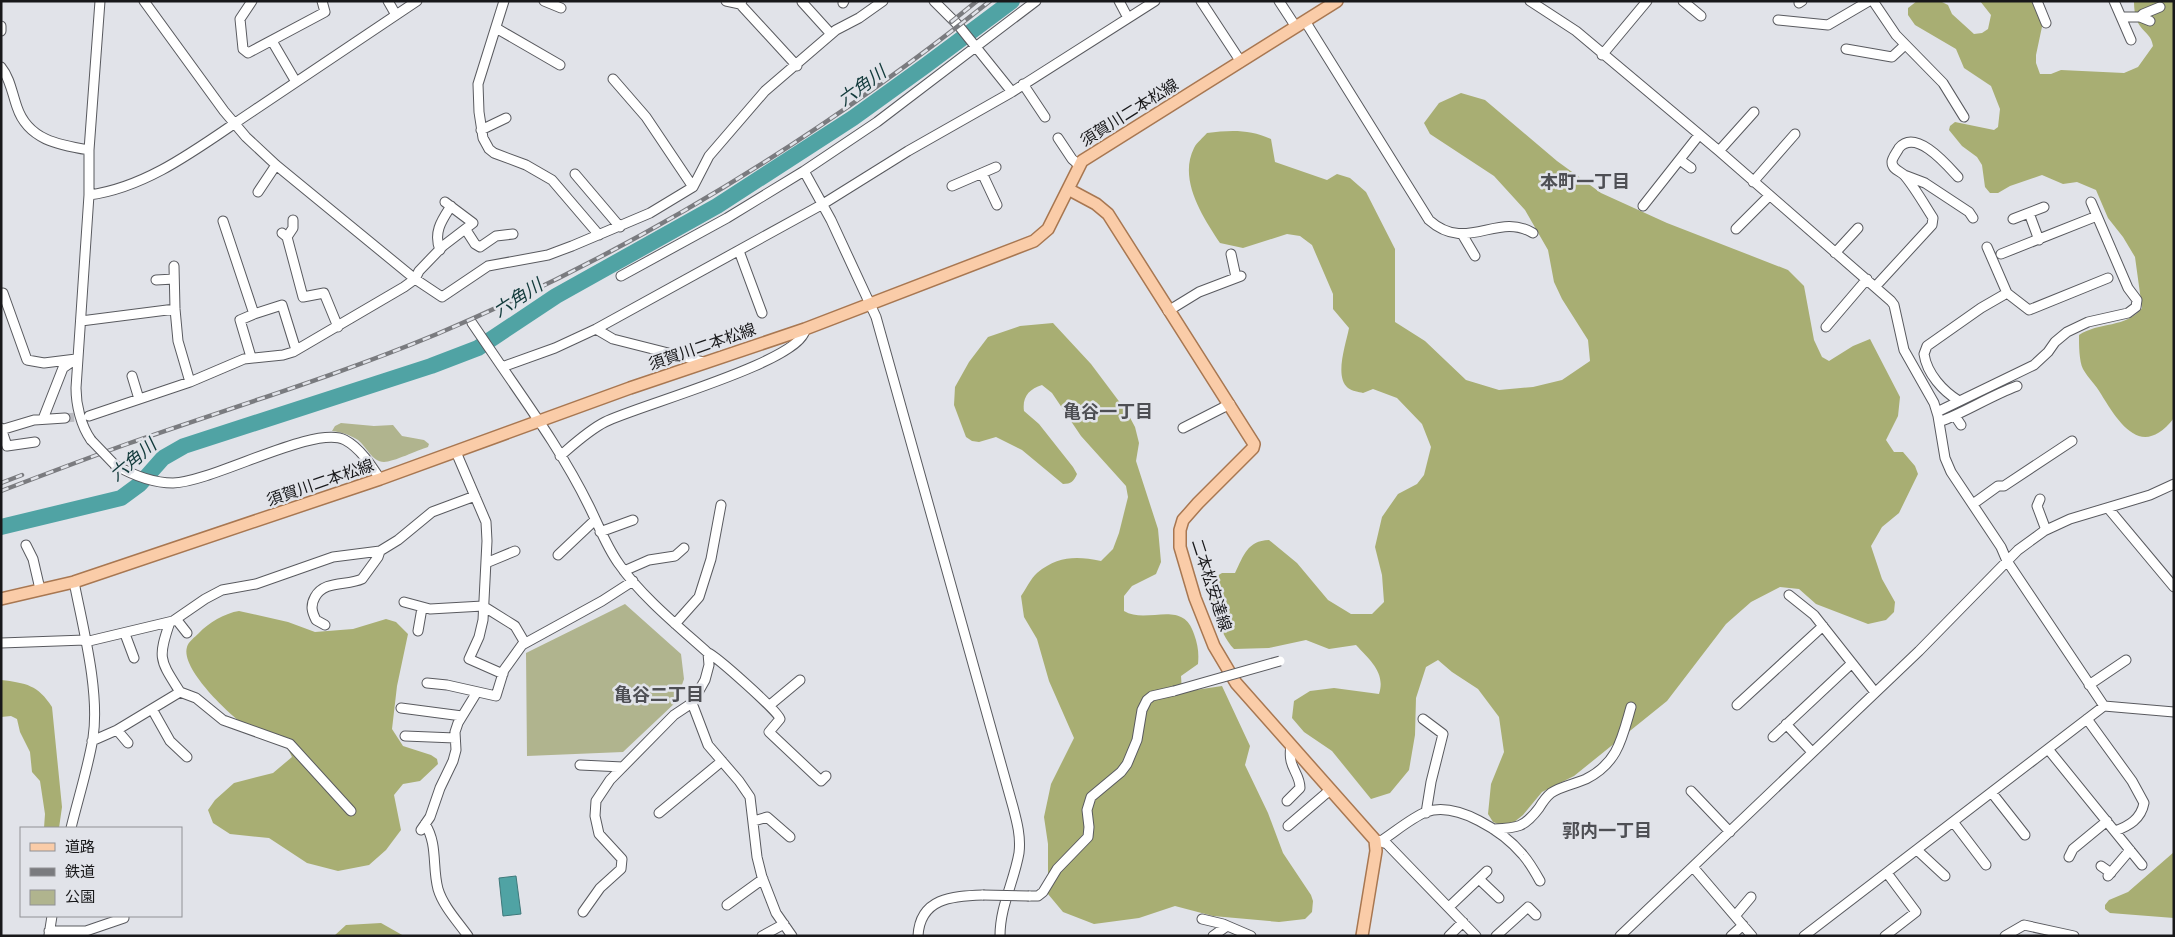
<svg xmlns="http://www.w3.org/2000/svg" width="2175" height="937" viewBox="0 0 2175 937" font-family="'Zilla Slab','Noto Sans JP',serif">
	<rect width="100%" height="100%" fill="#e1e3e9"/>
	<path fill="#b0b48e" d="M341,423L374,426L393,425L402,436L424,440L429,444L428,447C418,450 393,462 384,462C372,462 367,447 358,440C350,435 342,432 332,431L335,426Z
		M625,604L681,654L684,679L676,702L623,752L527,756L526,653Z"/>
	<path fill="#a8ae73" d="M1917,1H1940L1948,5L1952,14L1974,34L1982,33L1988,29L1991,15L1980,1H2034L2043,22L2036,55V63L2040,74H2051L2061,70L2124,73L2138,67L2153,46C2151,35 2146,34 2140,26C2135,19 2134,9 2134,1H2174V418C2142,459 2120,425 2101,394C2096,385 2088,378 2083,369C2079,361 2079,345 2079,335C2098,322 2127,328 2142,308L2135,257L2123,237L2108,218L2096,190L2077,182L2063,184L2042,175L2010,186L1998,193H1990L1985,187L1982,165L1977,157L1962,146L1949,130L1950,126L1955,122L1994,130L1998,127L2000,109L1991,86L1964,68L1956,49L1915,25L1908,15V8Z
		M1461,93L1485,100L1557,161L1601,193L1667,223L1788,270L1804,286L1814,340L1822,357L1829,361L1853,346L1870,339L1900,397L1898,416L1886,440L1894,452H1903L1915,466L1918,474L1899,513L1882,527L1871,546L1882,579L1895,602L1894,612L1886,620L1868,624L1816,604L1799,589L1780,587L1751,602L1726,624L1667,701L1574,776L1542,792L1523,815L1513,823L1501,825L1493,822L1488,814L1491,784L1504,752L1499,717L1478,689L1452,672L1438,660L1426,667L1416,698L1415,735L1409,770L1390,793L1371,799L1332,751L1304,732L1292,718L1294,701L1310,691L1334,688L1379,694C1386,673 1370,660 1356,645L1329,649L1306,640L1269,648L1234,649C1218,632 1212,602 1212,579L1222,573H1235C1244,555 1247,541 1269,540L1297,563L1328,600L1351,614H1372L1384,602L1382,575L1375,547L1382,517L1398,494L1417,484L1424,475L1431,447L1422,424L1397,398L1373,389L1363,393C1359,392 1352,391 1348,388C1334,377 1346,344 1349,328L1333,309V294L1312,245L1300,236L1287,234L1243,248L1220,243C1203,217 1178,180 1194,148C1197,142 1203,138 1207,133C1230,130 1249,129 1271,139L1275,162L1327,180L1337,174L1350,178L1366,192L1395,249V322L1425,341L1466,380L1499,390L1533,387L1562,380L1590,361L1588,340L1562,299L1554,282L1548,250L1525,210L1494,176L1430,134L1424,123L1439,103Z
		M1053,323L1091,364L1127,412L1135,427L1139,443L1136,461L1158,529L1161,562L1156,574L1132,586L1124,596V611C1147,625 1183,598 1194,634C1198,645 1199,653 1198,664L1181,676L1182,692L1222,686L1250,746L1245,765L1268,813L1283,853L1311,895L1313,901L1312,912L1305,919L1279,922L1213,916L1175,906L1139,918L1094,924L1063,912L1048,894V844L1044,817L1051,784L1074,738L1049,681L1037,639L1024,617L1021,596C1026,589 1031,578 1037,573C1058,556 1076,556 1101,561L1113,549L1119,533L1128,497L1126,486L1081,436L1052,393L1042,385C1029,389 1022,397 1024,411L1039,424L1073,467L1077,474C1074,481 1071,484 1063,484L1022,450L996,437L979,442L972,441L966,437L954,405L955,387L969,362L988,337L1020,326Z
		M239,611L288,622L315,632L353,629L386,619L396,622L408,634L397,686L392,729L403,746L431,755L437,759L438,764L420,781L403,784L394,795L401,830L386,850L369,865L338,871L307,863L269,838L230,834L213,823L208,810L215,800L234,783L273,773L292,757L288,749C275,742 260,736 247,727C231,716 180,669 187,647C188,642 195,637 199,633C208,623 225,613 239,611Z
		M1,680C26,683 38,685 52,707L62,807L59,828H44L45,814L40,781L32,772L30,752L20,732L17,719L11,716L1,717Z
		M2174,852V918L2110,913L2105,909V905L2109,900L2128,892Z
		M381,923L404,936H334L346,925Z"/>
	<path fill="#50a3a4" stroke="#3f797b" d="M516,876L521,914L503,916L499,878Z"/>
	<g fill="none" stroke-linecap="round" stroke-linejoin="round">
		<path stroke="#50a3a4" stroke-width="16" d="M1,527L121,498L140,484L163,458L184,446L431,366L478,348L556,296L717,206L853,118L925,66L1012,1"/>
		<path stroke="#b9bac0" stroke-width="9" stroke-dasharray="9 4.5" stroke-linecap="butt" d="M65,418L88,416"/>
		<g stroke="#595a5f" stroke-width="11">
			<path id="minor" d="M144,1L224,111L246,137L276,165L415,279L442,297L488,266L548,255L572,246L650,213L693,187L709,156L765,91L836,30L859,18L883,1
				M252,1L240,19L243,49L248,53L325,12L322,1
				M388,1L396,15
				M504,1L478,84L479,112L483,138L489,149L494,153L526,165L552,180L599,235
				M544,1L561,8
				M726,1L740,4L742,1
				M934,1L959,26L1012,92
				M1119,1L1128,18
				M1201,1L1241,62
				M1279,1L1296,27
				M1530,1L1576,31L1719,151L1891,301L1894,305L1904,350L1934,403L1938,416L1945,458L1951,472L2001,547L2007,561L2104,706
				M1683,1L1701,16
				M1873,1L1896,35L1943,83L1964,117
				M2037,1L2046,23
				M2114,1L2131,40
				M802,2L831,34
				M843,3L844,1
				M1799,3L1802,1
				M740,4L797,66
				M2121,17H2140L2150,21
				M2140,17L2143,14L2160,7
				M1778,20L1828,25L1869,1
				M1305,21L1429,220C1467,254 1497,211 1533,233
				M1,26V31
				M496,28L560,65
				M272,41L296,82
				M1846,49L1892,57L1905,45
				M1602,55L1647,1
				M1,67C10,78 12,93 17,107C28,140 59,145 89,150
				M613,79L646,117L693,187
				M1023,84L1045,117
				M481,130L506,118
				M1058,138L1072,159L1079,165
				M1719,151L1754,112
				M1680,160L1691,168
				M982,173L997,205
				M575,174L620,227
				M1904,175L1925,183L1969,212L1973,218
				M1753,182L1795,134
				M952,186L996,167
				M258,192L276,165
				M89,195C150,187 203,144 253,111C307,75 362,38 417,1
				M1643,206L1699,135
				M2029,213L2039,240
				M2013,219L2044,207
				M223,221L254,314L282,305L296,350
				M1736,229L1769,196
				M466,230L475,244L480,247L496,236L513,234
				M282,233L287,237L303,297L324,293L338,327
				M1462,234L1475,256
				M287,237L293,228V220
				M440,250C433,232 442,220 451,206
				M739,251L762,313
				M1835,253L1858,228
				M1231,254L1236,277
				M2001,254L2097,216
				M174,266L175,309L178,341L190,382
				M621,276L727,218L804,171
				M156,280L174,279
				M1875,287L1932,225L1933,218C1924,204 1915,188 1905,176C1901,171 1892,170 1892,162C1892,158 1897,152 1899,148C1916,128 1947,165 1958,177
				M3,293L27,360L44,363L76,359
				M2007,293L2029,310L2108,278
				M1168,311L1199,292L1241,276
				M81,321L175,309
				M472,323L502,367L555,348L596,329L823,204L908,151L1012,92L1155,1
				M1826,327L1867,279
				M596,329L613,339L704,362
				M251,357L240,320L254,314
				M502,367C533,412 565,457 589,506C599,526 606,546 619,564C641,596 679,627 708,653L709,665L705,680L692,703L674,715L610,780L596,801L595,816L599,834L622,859L621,869L600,888L583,912
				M132,376L139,399
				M1959,401C1943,391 1927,374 1924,354L1927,346L1981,308L2007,293L1987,247
				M1937,412L2034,365L2048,352L2055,342L2067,332L2088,322L2128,313L2136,307L2137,300L2128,288L2091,202
				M89,416L190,382L244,359L283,355L293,352L404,287L415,279L419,271L443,246L473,223L445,202
				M1955,416L1961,425
				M43,419L63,368L73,361
				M1939,422C1966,412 1990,396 2017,386
				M1,428L7,446L35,442
				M1183,428L1230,404
				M1,430L34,420L65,418
				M91,440C81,426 76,405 76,388L89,195V150L100,1
				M456,452L486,522L487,541L483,620L479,637L469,659L503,674
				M560,456C574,444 589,430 605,422C636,406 804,361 805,329
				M115,465C131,474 153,483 173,483C213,482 315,424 345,440C360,448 371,465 380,479
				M2040,499L2037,506L2046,530
				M1973,504L1998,486H2004L2072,441
				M2108,508L2174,587
				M600,532L633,520
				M26,545L33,559L40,589
				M558,555L595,520
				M486,563L515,551
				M624,571L649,560L675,556L684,548
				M1789,595L1814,615L1874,691
				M404,602L430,609L483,606L515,626L525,643
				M176,619L187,633
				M675,624L699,597L711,559L721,505
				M325,625L316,620C312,612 310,606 315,597C324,580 347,586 362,579L378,557L380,551
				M418,631L422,608
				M125,634L134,658
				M85,642L173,621L205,599L222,590L256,584L333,557L380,551L398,540L432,512L475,496
				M1,643L85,640
				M708,653C716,656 778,711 780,719L769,732L821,781L826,776
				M427,683L447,685L496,696L504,670L522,645L602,601L633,581
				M2089,685L2126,660
				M180,692L196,698L223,720L290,744L351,811
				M692,703L708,745L739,781L750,797L757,857L762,877L776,913L792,936
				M770,705L800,680
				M1737,705L1823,626
				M401,708L462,716
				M152,709L170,741L187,757
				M1423,719L1443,734L1431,782L1426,813
				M2087,719L2132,781L2144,803C2141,819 2129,826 2115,831
				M1786,724L1812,752
				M117,730L128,743
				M405,736L455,738
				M1773,737L1851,664
				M92,741L117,730L180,692C160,660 157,659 170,622
				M2048,749L2142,865
				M580,765L623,767
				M1691,791L1730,832
				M1992,793L2025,835
				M1287,801L1300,788C1300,772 1287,768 1291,746
				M659,813L722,761
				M754,821L767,817L790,837
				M1954,823L1986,865
				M425,824C438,844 432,867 438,889C443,906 458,922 468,936
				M1288,826L1330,790
				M71,828C78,799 88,768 93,738C100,692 83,628 74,582
				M1493,829C1517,828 1524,828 1539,808C1542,803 1546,797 1551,793C1561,786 1575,784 1586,779C1618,763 1622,738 1631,707
				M421,830L430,817L440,788L453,761L456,750L455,732L458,723L477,692
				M1376,840L1387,844L1476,936
				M1381,841C1395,832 1411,818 1426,812C1457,801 1504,832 1523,855C1530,863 1535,872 1540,881
				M1917,850L1945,876
				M2069,857L2073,849L2107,821
				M2101,866L2111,873
				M1693,867L1752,936
				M2108,876L2130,850
				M1479,879L1499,898
				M1029,896H1038L1043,892L1057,869L1088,837L1089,827L1087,810L1091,797L1121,772L1127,764L1137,740L1142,710L1147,700L1152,696L1174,691
				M727,905L763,879
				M1449,907L1487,871
				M1735,916L1751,897
				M1202,919L1223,924L1251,936
				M49,931H86L124,918
				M49,935L52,916
				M762,936L784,924
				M918,936C920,898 952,896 983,895
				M1000,936C1000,906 1014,882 1019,853C1021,837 1017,822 1013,807L876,317L831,220L804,171L877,122L1036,1
				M1213,936L1227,926
				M1449,936L1463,922
				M1496,936L1528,907L1536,915
				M1620,936L1919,651L2018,550L2044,531L2070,519L2150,495L2174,484
				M1731,936L1743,925
				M1804,936L2104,706L2174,712
				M1885,936L1916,912L1887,873
				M2005,936L2024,925L2074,936"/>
		</g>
		<g stroke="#a87751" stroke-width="14">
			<path id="major" d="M1068,189L1096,204L1108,214L1254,444L1253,448L1198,503L1183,520L1180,530V547L1195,598L1214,646L1236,683L1375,840L1376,851L1362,936
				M1,599L74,582L380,479L630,388L805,329L1034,241L1048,229L1082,161L1337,1"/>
		</g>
		<use href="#minor" stroke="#fff" stroke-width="9"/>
		<use href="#major" stroke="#facca8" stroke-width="11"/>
		<g stroke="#7a7b7f" stroke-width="4.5">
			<path id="rail" d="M951,22L977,1
				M1,483L22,475
				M1,491C43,475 85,459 127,444C230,408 336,376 437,334C636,250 821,136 990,1"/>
		</g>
		<use href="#rail" stroke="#e1e3e9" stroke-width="2.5" stroke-dasharray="8" stroke-linecap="butt"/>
		<g stroke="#595a5f" stroke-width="11" stroke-linecap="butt">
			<path id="minor-bridge" d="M91,440L115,465
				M1174,691L1280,661
				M983,895L1029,896"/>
		</g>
		<use href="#minor-bridge" stroke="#fff" stroke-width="9"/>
	</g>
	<g text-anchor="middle" stroke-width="5" stroke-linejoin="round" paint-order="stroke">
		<g font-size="16" fill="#18181a" stroke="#e1e3e9">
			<text transform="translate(1129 112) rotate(-32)" y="6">須賀川二本松線</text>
			<text transform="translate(702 346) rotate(-19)" y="6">須賀川二本松線</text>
			<text transform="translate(320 482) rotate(-19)" y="6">須賀川二本松線</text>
			<text transform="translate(1212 585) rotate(72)" y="6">二本松安達線</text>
		</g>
		<g font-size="18" font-style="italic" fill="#11393a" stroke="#e1e3e9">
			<text transform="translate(862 86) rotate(-36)" y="6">六角川</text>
			<text transform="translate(518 298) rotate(-33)" y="6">六角川</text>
			<text transform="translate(133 460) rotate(-40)" y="6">六角川</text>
		</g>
		<g font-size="18" font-weight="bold" fill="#4e4f54" stroke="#e1e3e9">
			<text x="1585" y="188">本町一丁目</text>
			<text x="1108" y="418">亀谷一丁目</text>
			<text x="659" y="701">亀谷二丁目</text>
			<text x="1607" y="837">郭内一丁目</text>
		</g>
	</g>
	<rect width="2175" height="937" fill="none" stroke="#18181a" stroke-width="5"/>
	<rect x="20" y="827" width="162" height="90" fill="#e1e3e9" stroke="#919296"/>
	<rect x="30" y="843" width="25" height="8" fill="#facca8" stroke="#919296"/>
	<text x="65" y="852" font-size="15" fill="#18181a">道路</text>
	<rect x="30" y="868" width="25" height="8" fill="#7a7b7f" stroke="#919296"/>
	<text x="65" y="877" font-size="15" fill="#18181a">鉄道</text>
	<rect x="30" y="890" width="25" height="15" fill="#b0b48e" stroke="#919296"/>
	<text x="65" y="902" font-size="15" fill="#18181a">公園</text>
</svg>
